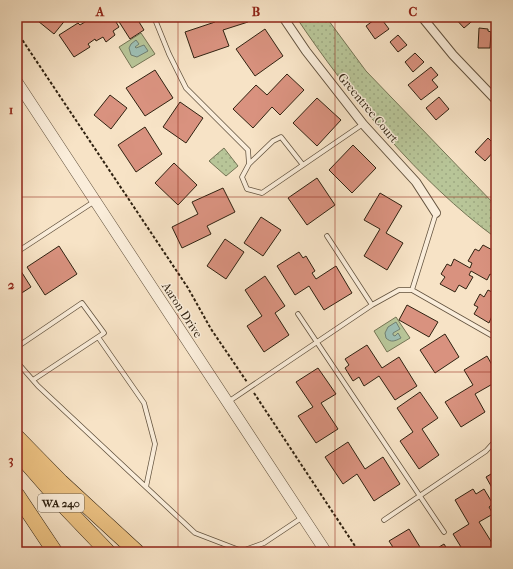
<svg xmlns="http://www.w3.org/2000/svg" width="513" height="569" viewBox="0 0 513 569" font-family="'IM FELL French Canon',serif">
	<defs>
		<pattern id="park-dots" width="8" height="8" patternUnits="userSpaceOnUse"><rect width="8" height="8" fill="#b8c598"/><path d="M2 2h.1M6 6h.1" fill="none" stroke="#9ea982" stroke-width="1.8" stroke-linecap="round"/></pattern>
	</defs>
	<rect width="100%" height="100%" fill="#f7e3c6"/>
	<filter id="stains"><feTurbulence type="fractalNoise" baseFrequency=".005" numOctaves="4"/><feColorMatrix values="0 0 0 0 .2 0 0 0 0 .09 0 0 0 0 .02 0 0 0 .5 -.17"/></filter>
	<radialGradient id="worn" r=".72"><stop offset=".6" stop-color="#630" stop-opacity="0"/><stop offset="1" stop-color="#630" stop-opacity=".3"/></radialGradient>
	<path fill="#b8c598" stroke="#747454" d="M141,33L155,54L132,68L119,47Z
		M396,317L410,338L387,352L374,331Z"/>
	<path fill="url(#park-dots)" stroke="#747454" d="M296,17H326L366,71L496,206V238C419,182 349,96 296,17Z
		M224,148L238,166L226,176L209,161Z"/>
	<path fill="#9dbeb3" stroke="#718072" d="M136,40L139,44L135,47L136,48L144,45L148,51L137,57L131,55L129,48L131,44Z
		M396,322L400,329L393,333V335L395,336L398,333L401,338C395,341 391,343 386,338L385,333L388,327Z"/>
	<path fill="#d9927f" stroke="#302211" d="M33,17H65L67,18L54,34Z
		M93,17H113L119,27L113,31L115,35L106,42L103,37L96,41L95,39L88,44L90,47L74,57L59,35L78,23L80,25Z
		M116,17H136L144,30L130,39Z
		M213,17H246L248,22L223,30L229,46L194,58L185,32L215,22Z
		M347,17H364L357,22L353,17L349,20Z
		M378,17H380L389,29L375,39L366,26Z
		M454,17H477L464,28Z
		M479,28L488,29V31L491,32L490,48H478Z
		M265,29L283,56L255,76L236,49Z
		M398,35L407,45L398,52L390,42Z
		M415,53L424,62L413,72L405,62Z
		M431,67L438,75L432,80L438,87L421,100L408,85Z
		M155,70L173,98L145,116L126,88Z
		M287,74L304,90L280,115L272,107L253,128L233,109L256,85L267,95Z
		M110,95L127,108L111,129L94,115Z
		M439,97L449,109L436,120L426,108Z
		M317,98L341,120L317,146L293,123Z
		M180,102L203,118L186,143L163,127Z
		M145,127L162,154L136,172L118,145Z
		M488,138L496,146V149L485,161L475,152Z
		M353,145L376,168L352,193L329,170Z
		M174,163L197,185L178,205L155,183Z
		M317,178L335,205L307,225L288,198Z
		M223,188L235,212L207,226L211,234L182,248L172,227L198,214L192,202Z
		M380,193L402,206L386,233L403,243L387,270L364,256L380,229L364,220Z
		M261,217L281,230L263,256L244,243Z
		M225,239L244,252L226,279L207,266Z
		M483,245L496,252L495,277L490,274L487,280L471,271L469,275L473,277L466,289L459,285L455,292L440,284L445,277L441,274L447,264L451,266L454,259L470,268L472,263L468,261L475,249L479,251Z
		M59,246L77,274L45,295L27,267Z
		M299,252L303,258L306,256L315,271L312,273L316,279L336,266L352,293L324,310L309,286L295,295L277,266Z
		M19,268L31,287L17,296V269Z
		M265,276L285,306L275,313L289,335L264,352L247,326L262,316L245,290Z
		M488,290L496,294V318L492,316L489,323L474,314L478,307L474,305L480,294L484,297Z
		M407,305L438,322L429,337L399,320Z
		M445,334L459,357L435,373L420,350Z
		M367,345L382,368L399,357L417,386L395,400L379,376L364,386L359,377L353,381L345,368L349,365L345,359Z
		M487,356L496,372V382L475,394L485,412L461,427L445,402L473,385L464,370Z
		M318,368L336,394L321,403L338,429L316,443L298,416L313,407L296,382Z
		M420,392L438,418L422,429L439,455L419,469L400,441L413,432L397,408Z
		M348,442L365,469L383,457L400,484L374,501L357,474L343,484L325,457Z
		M496,471V495L486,477Z
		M473,489L476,494L484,489L493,504L489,507L493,514L479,522L494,546L485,552H464L453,534L469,524L455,500Z
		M409,529L423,552H396L389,541Z
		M444,544L449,552H431Z"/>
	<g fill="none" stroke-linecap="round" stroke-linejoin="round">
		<g stroke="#62523e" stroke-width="5.5">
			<path id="service" d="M154,17L169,54L186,88L248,150L249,164L242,177L247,189L262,193L363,124
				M249,164L273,141L281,137L303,165
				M327,236L372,305
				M17,252L95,201
				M412,290L436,213
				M298,314L444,532
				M17,347L82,303L104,333L98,337
				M17,362L38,386L195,533L242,551L264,543L303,517
				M33,380L98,337L144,403L155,444L146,487
				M228,402L372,305L399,290H412L496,338
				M384,520L486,451L496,440"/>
		</g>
		<g stroke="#62523e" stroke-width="10">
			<path id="minor" d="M283,17L306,51L363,124L416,182L436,213
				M422,17L453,55L496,100"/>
		</g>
		<g stroke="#62523e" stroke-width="12">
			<path id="tertiary" d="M17,82L326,552"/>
		</g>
		<g stroke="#302211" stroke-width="16">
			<path id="motorway" d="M17,437L61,482L137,552
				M17,452L65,507L108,552
				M17,495L55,552"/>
		</g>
		<path stroke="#302211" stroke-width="2" stroke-dasharray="3 2" stroke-linecap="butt" d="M17,32L188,288L211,329L247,382
			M254,393L359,552"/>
		<use href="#service" stroke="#faedda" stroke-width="4"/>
		<use href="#minor" stroke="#faedda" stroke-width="8"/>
		<use href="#tertiary" stroke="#faedda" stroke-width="11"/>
		<use href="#motorway" stroke="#ecc283" stroke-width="15"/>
	</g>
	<path fill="none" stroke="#8f2418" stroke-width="1" stroke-opacity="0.55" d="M178,17V552M335,17V552M17,197H496M17,372H496"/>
	<g text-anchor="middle" stroke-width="3" stroke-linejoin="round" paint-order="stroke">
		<rect fill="#faedda" stroke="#6d5f4d" stroke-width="1" x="38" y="494" width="46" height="18" rx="3"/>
		<g font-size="11" font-weight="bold" fill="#302211">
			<text x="61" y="507">WA 240</text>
		</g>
		<g font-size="12" fill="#302211" stroke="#faedda">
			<text transform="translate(368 108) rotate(50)" y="4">Greentree Court</text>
			<text transform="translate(182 310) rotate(57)" y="4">Aaron Drive</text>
		</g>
	</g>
	<rect width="513" height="569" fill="none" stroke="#f7e3c6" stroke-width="44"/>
	<rect x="22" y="22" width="469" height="525" fill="none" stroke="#8f2418" stroke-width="1.5"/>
	<g font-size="13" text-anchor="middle" font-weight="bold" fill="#8f2418">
		<text x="100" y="16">A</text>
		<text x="256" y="16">B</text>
		<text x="413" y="16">C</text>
		<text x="11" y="114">1</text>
		<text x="11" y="289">2</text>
		<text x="11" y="464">3</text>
	</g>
	<rect width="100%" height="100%" filter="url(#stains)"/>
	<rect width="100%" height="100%" fill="url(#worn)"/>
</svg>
